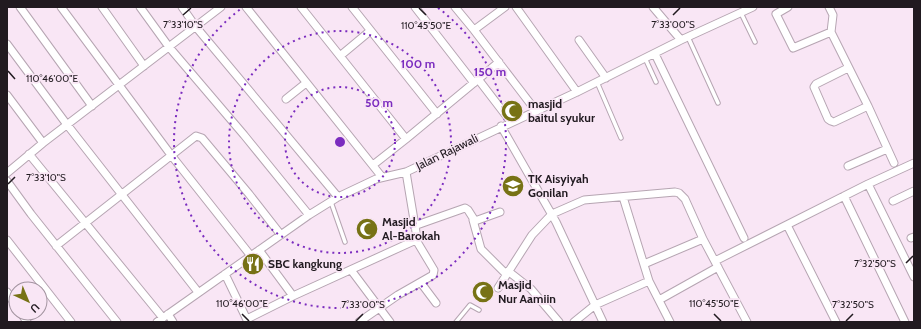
<svg xmlns="http://www.w3.org/2000/svg" width="921" height="329" viewBox="0 0 921 329" font-family="Cabin,sans-serif">
	<rect width="100%" height="100%" fill="#f9e6f5"/>
	<g fill="none" stroke-linecap="round" stroke-linejoin="round">
		<g stroke="#b6a5b2" stroke-width="5.5">
			<path id="lane" d="M741,13L755,42
				M688,37L718,103
				M645,58L656,82
				M597,82L621,138
				M331,202L345,242
				M456,322L470,305L479,310"/>
		</g>
		<g stroke="#b6a5b2" stroke-width="9">
			<path id="street" d="M20,7L92,106
				M61,7L171,155L251,256
				M102,7L144,66
				M140,7L169,47L244,135L309,215
				M182,7L196,27L338,197
				M246,7L382,177
				M301,7L406,139
				M352,7L437,114
				M415,7L474,83
				M455,7L474,30L505,7
				M516,7L577,92
				M653,7L681,40
				M788,7L776,14L793,48L831,32
				M829,7L833,15L831,32L868,106L894,163
				M474,30L536,111
				M579,40L606,78
				M7,44L65,122L198,292
				M655,54L744,238
				M340,56L370,31
				M848,68L816,84L814,87L828,119L831,121L834,122L868,106
				M478,79L511,122
				M7,95L43,143
				M286,99L306,83
				M501,126L556,222L603,322
				M29,154L163,318
				M373,165L406,139L499,62
				M848,166L887,149
				M7,173L43,143L221,7
				M7,181L31,214L117,322
				M868,184L914,277
				M844,196L905,322
				M623,197L649,281L670,322
				M893,201L914,191
				M473,220L481,249L506,274
				M787,225L836,322
				M414,226L465,208L468,210L475,221L500,212
				M911,238L914,237
				M7,240L71,322
				M56,246L196,136L202,138L249,194L281,235
				M259,250L293,296
				M715,261L868,184L914,163
				M644,264L703,239
				M351,270L390,322
				M508,271L531,289L559,322
				M225,274L248,322
				M421,283L436,303
				M498,288L532,235L552,214L584,200L675,192L679,193L685,199L703,239L747,322
				M7,292L16,306
				M659,300L718,267
				M21,313L27,322
				M168,314L173,322
				M247,319L293,296L416,240
				M157,322L309,215L338,197L376,179L406,172L577,92L681,40L753,7
				M359,322L398,295L433,275L434,270L416,240L417,238L406,172
				M574,322L595,305L649,281"/>
		</g>
		<use href="#lane" stroke="#fff" stroke-width="3.5"/>
		<use href="#street" stroke="#fff" stroke-width="7"/>
	</g>
	<path fill="none" stroke="#211a20" stroke-width="1.5" d="M419,8L426,15M183,15L191,8M673,15L680,8M8,71L15,79M8,184L15,177M906,263L913,256M242,314L249,321M714,314L721,321M356,321L363,314M846,321L853,314"/>
	<g fill="none" stroke="#7b2cbf" stroke-width="2" stroke-dasharray="2 4">
		<circle cx="340" cy="142" r="55"/>
		<circle cx="340" cy="142" r="111"/>
		<path d="M438 8A166 166 0 1 1 242 8"/>
	</g>
	<defs>
		<g id="mosque-disc" transform="scale(1.15)"><circle r="9.5" fill="#777215" stroke="#f9e6f5"/><path d="M3.5-4.9A6 6 0 1 0 3.5 4.9A5 5 0 1 1 3.5-4.9Z" fill="#fff"/></g>
		<g id="school-disc" transform="scale(1.15)"><circle r="9.5" fill="#777215" stroke="#f9e6f5"/><path d="M0-5L7-2L0 1L-7-2ZM-4 1L0 2.5L4 1V4Q0 6-4 4Z" fill="#fff"/></g>
		<g id="restaurant-disc" transform="scale(1.15)"><circle r="9.5" fill="#777215" stroke="#f9e6f5"/><path d="M-5-6h1v4h1v-4h1v4h1v-4h1v5L-1.5 .5V6h-2V.5L-5-1ZM5-6V6H3V1.5H1.5Q1.5-4 5-6Z" fill="#fff"/></g>
	</defs>
	<g fill-rule="evenodd">
		<use href="#mosque-disc" x="512" y="111"/>
		<use href="#school-disc" x="513" y="186"/>
		<use href="#mosque-disc" x="367" y="229"/>
		<use href="#restaurant-disc" x="253" y="264"/>
		<use href="#mosque-disc" x="483" y="292"/>
	</g>
	<g text-anchor="middle" stroke-width="3.5" stroke-linejoin="round" paint-order="stroke">
		<g font-size="12" font-weight="bold" fill="#211a20" stroke="#f9e6f5" text-anchor="start">
			<text x="528" y="108">masjid<tspan x="528" dy="14">baitul syukur</tspan></text>
			<text x="528" y="183">TK Aisyiyah<tspan x="528" dy="14">Gonilan</tspan></text>
			<text x="382" y="226">Masjid<tspan x="382" dy="14">Al-Barokah</tspan></text>
			<text x="268" y="268">SBC kangkung</text>
			<text x="498" y="289">Masjid<tspan x="498" dy="14">Nur Aamiin</tspan></text>
		</g>
		<g font-size="12" fill="#211a20" stroke="#f9e6f5">
			<text transform="translate(447 152) rotate(-26)" y="4">Jalan Rajawali</text>
		</g>
	</g>
	<g font-size="10" text-anchor="middle" fill="#211a20" stroke="#f9e6f5" stroke-width="3.5" stroke-linejoin="round" paint-order="stroke">
		<text x="183" y="28">7°33'10"S</text>
		<text x="673" y="28">7°33'00"S</text>
		<text x="426" y="29">110°45'50"E</text>
		<text x="52" y="82">110°46'00"E</text>
		<text x="46" y="181">7°33'10"S</text>
		<text x="875" y="267">7°32'50"S</text>
		<text x="242" y="307">110°46'00"E</text>
		<text x="714" y="307">110°45'50"E</text>
		<text x="363" y="308">7°33'00"S</text>
		<text x="853" y="308">7°32'50"S</text>
	</g>
	<circle cx="340" cy="142" r="6" fill="#7b2cbf" stroke="#f9e6f5" stroke-width="2"/>
	<g font-size="12" text-anchor="middle" font-weight="bold" fill="#7b2cbf" stroke="#f9e6f5" stroke-width="3.5" stroke-linejoin="round" paint-order="stroke">
		<text x="418" y="68">100 m</text>
		<text x="490" y="76">150 m</text>
		<text x="379" y="107">50 m</text>
	</g>
	<rect width="921" height="329" fill="none" stroke="#211a20" stroke-width="16"/>
	<g transform="translate(28 301) rotate(136)"><circle r="19" fill="#f9e6f5" stroke="#a394a0"/>
	<path d="M0-3L7 15L0 10L-7 15Z" fill="#777215"/>
	<text y="-6" font-size="11" font-weight="bold" text-anchor="middle" fill="#211a20">U</text>
	</g>
</svg>
